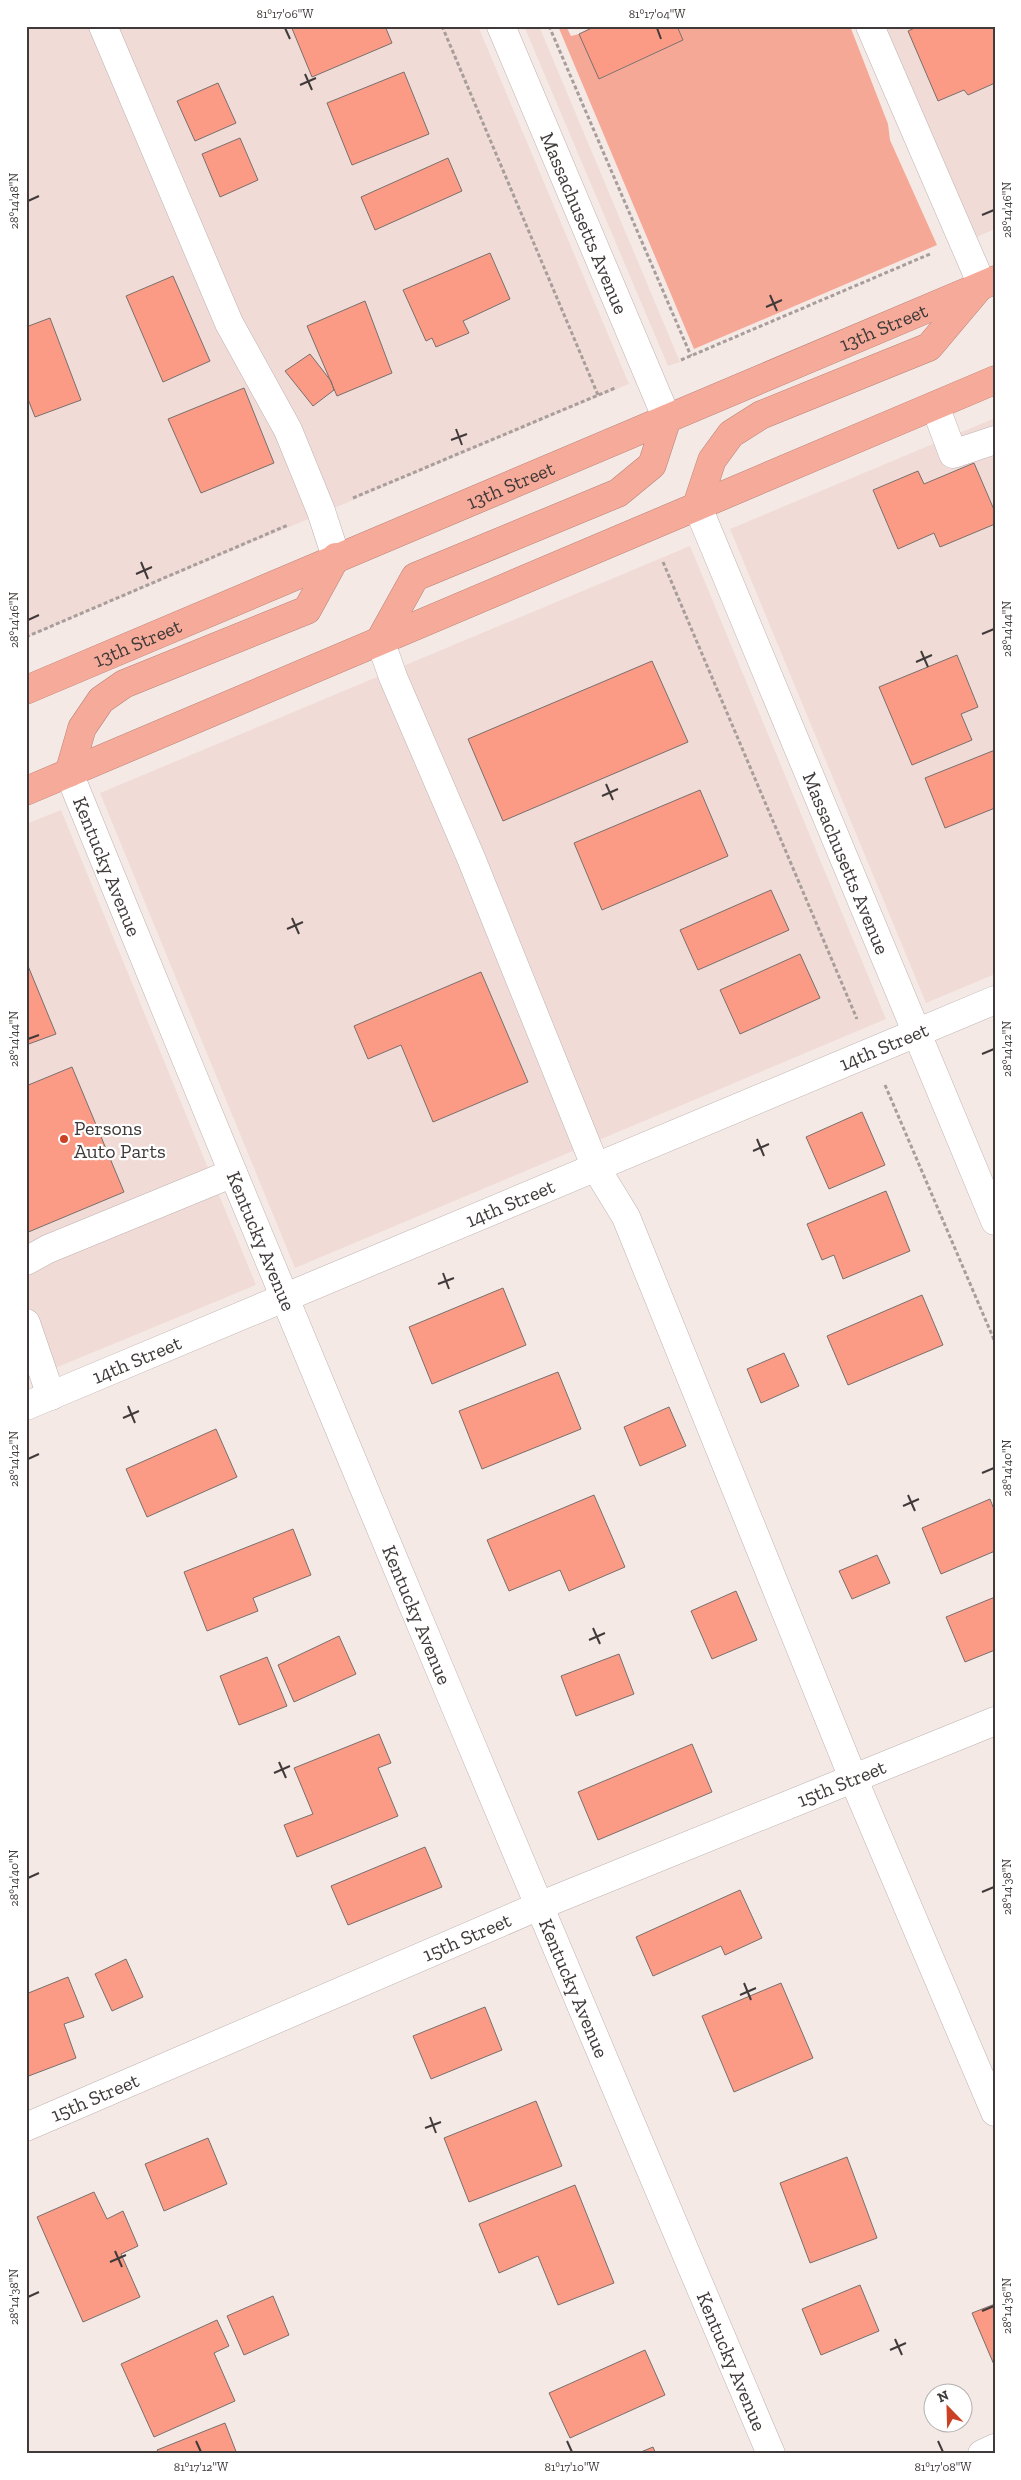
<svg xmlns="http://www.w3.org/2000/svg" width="1021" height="2480" viewBox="0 0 1021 2480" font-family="'Zilla Slab',serif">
	<rect width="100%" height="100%" fill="#f5e9e6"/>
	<path fill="#f0dbd7" d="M26,26H478L629,384L30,636L26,628Z
		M524,26H539L680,362L668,366Z
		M869,26H995V229L956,246Z
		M995,418V974L926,1003L730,529Z
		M690,546L886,1019L295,1268L100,793Z
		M61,810L256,1285L26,1380V824Z"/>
	<path fill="#f5a896" d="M558,26H566L571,36L579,34L600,79L683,40L677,26H850L888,124L890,140L937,245L694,349Z"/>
	<path fill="#fb9b85" stroke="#796f6d" d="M291,26H385L392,43L312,77Z
		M596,26H677L683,40L599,79L579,34Z
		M919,26H995V83L968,95L964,90L938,101L908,31Z
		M404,72L429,134L352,165L327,103Z
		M218,83L236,123L195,141L177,101Z
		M240,138L258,180L220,197L202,154Z
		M448,158L462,191L375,230L361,197Z
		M490,253L510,299L463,321L469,333L436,347L432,338L426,341L403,290Z
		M173,276L210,361L163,382L126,296Z
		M365,301L392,373L337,396L307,326Z
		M50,318L81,400L35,417L26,394V327Z
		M310,354L331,381L334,390L313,406L285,371Z
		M244,388L274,463L201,493L168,419Z
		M974,463L995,512V524L940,547L934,533L898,549L873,490L918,471L924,484Z
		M957,655L978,707L961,714L972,740L912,765L879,687Z
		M652,661L688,742L503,821L468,739Z
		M995,750V808L945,828L925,778Z
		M700,790L728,856L602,910L574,843Z
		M771,890L789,930L698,970L680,930Z
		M800,954L820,998L740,1034L720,990Z
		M26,961L56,1034L26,1045Z
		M481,972L528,1082L433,1122L401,1045L368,1059L354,1026Z
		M72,1067L124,1192L26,1233V1086Z
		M862,1112L885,1165L829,1189L806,1137Z
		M886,1191L910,1251L843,1279L834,1255L822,1260L807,1224Z
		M503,1288L526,1345L432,1384L409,1327Z
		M922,1295L943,1345L848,1385L827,1336Z
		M784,1353L799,1386L761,1403L747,1369Z
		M558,1372L581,1429L482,1469L459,1411Z
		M669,1407L686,1446L640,1466L624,1427Z
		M216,1429L237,1477L147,1517L126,1469Z
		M594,1495L625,1567L569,1591L560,1570L509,1591L487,1540Z
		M990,1499L995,1512V1551L941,1574L922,1528Z
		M293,1529L311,1575L253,1598L258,1611L207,1631L184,1572Z
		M877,1555L890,1583L852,1599L839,1571Z
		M736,1591L757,1640L712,1659L691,1611Z
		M995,1597V1650L965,1662L946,1617Z
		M339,1636L356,1674L294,1702L278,1665Z
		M619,1654L634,1694L576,1716L561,1676Z
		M267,1657L287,1706L239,1725L220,1676Z
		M379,1734L391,1763L378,1768L398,1816L297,1857L284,1825L313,1814L294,1768Z
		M692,1744L712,1792L598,1840L578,1792Z
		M425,1847L442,1887L348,1925L331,1886Z
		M740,1890L762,1938L725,1955L721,1946L653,1976L636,1937Z
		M126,1959L143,1997L112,2011L95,1974Z
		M68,1977L84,2017L64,2024L76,2058L26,2077V1994Z
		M781,1983L813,2058L734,2092L702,2016Z
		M485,2007L502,2050L431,2079L413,2036Z
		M536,2101L562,2166L469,2202L444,2138Z
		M208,2138L227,2184L164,2211L145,2164Z
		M847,2157L877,2238L810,2263L780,2183Z
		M575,2185L614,2283L558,2305L538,2256L499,2273L479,2224Z
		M94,2192L107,2219L123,2211L138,2246L121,2254L140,2297L83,2322L37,2217Z
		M860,2285L879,2331L821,2355L802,2309Z
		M273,2296L289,2335L244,2355L227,2316Z
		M995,2304V2367L972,2313Z
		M217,2320L229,2346L214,2353L235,2401L154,2437L121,2364Z
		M645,2350L665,2395L570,2438L549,2393Z
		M225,2423L237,2454H159L157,2450Z
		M653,2447L656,2454H636Z"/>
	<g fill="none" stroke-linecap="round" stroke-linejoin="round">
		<g stroke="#beb2b0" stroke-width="29">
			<g id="minor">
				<path d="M103,26L229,323L288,430L321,511L336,557"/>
				<path id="s1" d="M501,26L667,419"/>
				<path d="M870,26L982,285"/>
				<path d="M935,406L953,454L995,440"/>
				<path id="s2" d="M697,505L995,1221"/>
				<path d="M380,640L393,677L471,858L596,1168L626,1217L853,1778L995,2112"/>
				<path id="s3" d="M69,773C298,1336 534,1895 771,2454"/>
				<path d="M26,1261L48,1249L233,1173"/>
				<path d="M26,1323L51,1396"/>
				<path id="s4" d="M26,1406L995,1000"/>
				<path id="s5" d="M26,2127L539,1906L995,1721"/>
				<path d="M982,2454L995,2448"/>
			</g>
		</g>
		<g stroke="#b68378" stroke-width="29">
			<g id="highway">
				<path d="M697,505L712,460L731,434L761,415L929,347L977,290"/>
				<path d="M380,640L415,577L618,493L652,465L667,419"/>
				<path id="s6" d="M26,690L995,280"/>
				<path d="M69,773L82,728L101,700L124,684L307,610L336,557"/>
				<path d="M26,791L995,380"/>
			</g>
		</g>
		<path stroke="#a79e9c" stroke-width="3" stroke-dasharray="4 2.5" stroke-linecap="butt" d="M442,26L598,395
			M549,26L691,356
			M681,360L930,254
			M353,498L615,388
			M663,562L857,1019
			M26,637L288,525
			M885,1085L995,1342"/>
		<use href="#minor" stroke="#fff" stroke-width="28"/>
		<use href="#highway" stroke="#f6aa99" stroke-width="28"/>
	</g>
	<path fill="none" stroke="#403b3a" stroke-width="2" d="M285,28L290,39M657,28L661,39M305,74L312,90M300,85L316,78M28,201L39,196M982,215L994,210M770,295L777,311M766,307L782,300M456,429L462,445M451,440L467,434M141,562L148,579M136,574L152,567M28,620L39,615M982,634L994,629M921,651L928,667M916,662L932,655M606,784L613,800M602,796L618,789M292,918L299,934M287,929L303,922M28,1039L39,1035M982,1054L994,1049M757,1139L764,1156M753,1151L769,1144M443,1273L449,1289M438,1284L454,1278M128,1406L135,1423M123,1418L139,1411M28,1459L39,1454M982,1473L994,1468M908,1495L915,1511M903,1506L919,1499M593,1628L600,1644M589,1640L605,1633M279,1762L286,1778M274,1773L290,1766M28,1878L39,1873M982,1892L994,1887M744,1983L751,2000M740,1995L756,1988M430,2117L436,2133M425,2128L441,2122M115,2251L122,2267M110,2262L126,2255M28,2297L39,2292M982,2311L994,2306M895,2339L902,2355M890,2350L906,2343M196,2441L201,2452M567,2441L572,2452M938,2441L943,2452"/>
	<circle fill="#cb4123" stroke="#fff" stroke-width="2" cx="64" cy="1139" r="5"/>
	<g text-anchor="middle" stroke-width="4.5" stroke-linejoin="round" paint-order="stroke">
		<g font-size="20" fill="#403b3a" stroke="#fff">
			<text dy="7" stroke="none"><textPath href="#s1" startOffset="214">Massachusetts Avenue</textPath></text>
			<text dy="7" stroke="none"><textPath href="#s6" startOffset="931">13th Street</textPath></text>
			<text dy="7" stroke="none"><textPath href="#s6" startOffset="526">13th Street</textPath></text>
			<text dy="7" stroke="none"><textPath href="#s6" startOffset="121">13th Street</textPath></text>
			<text dy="7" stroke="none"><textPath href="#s2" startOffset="388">Massachusetts Avenue</textPath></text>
			<text dy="7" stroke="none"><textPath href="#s3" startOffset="101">Kentucky Avenue</textPath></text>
			<text dy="7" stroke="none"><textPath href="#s4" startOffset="930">14th Street</textPath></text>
			<text dy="7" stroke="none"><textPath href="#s4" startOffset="525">14th Street</textPath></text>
			<text dy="7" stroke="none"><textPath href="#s3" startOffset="506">Kentucky Avenue</textPath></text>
			<text dy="7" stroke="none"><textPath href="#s4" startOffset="120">14th Street</textPath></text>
			<text dy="7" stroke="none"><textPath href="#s3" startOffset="911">Kentucky Avenue</textPath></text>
			<text dy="7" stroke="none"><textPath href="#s5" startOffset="885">15th Street</textPath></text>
			<text dy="7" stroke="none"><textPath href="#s5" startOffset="480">15th Street</textPath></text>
			<text dy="7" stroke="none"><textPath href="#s3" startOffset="1316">Kentucky Avenue</textPath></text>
			<text dy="7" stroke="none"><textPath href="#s5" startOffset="75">15th Street</textPath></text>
			<text dy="7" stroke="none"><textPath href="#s3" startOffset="1721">Kentucky Avenue</textPath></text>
		</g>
		<g font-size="20" fill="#403b3a" stroke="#fff" text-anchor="start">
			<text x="74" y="1135">Persons<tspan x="74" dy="23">Auto Parts</tspan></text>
		</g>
	</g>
	<rect width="1021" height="2480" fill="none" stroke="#ffffff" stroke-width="55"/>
	<g transform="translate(948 2408) rotate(337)"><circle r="24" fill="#ffffff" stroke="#b3b1b0"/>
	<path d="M0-4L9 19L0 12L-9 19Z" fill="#cb4123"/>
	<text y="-8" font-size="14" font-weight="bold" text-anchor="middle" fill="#403b3a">N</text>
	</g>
	<rect x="28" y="28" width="966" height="2424" fill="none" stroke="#403b3a" stroke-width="2"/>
	<g font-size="12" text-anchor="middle" fill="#403b3a">
		<text x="285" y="18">81°17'06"W</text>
		<text x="657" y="18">81°17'04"W</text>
		<text transform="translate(14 201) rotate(-90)" y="4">28°14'48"N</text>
		<text transform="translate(1007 210) rotate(-90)" y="4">28°14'46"N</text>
		<text transform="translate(14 620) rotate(-90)" y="4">28°14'46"N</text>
		<text transform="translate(1007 629) rotate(-90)" y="4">28°14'44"N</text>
		<text transform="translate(14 1039) rotate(-90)" y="4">28°14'44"N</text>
		<text transform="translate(1007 1049) rotate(-90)" y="4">28°14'42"N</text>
		<text transform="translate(14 1459) rotate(-90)" y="4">28°14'42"N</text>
		<text transform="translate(1007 1468) rotate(-90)" y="4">28°14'40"N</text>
		<text transform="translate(14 1878) rotate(-90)" y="4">28°14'40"N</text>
		<text transform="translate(1007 1887) rotate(-90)" y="4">28°14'38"N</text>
		<text transform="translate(14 2297) rotate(-90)" y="4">28°14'38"N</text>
		<text transform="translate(1007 2306) rotate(-90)" y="4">28°14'36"N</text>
		<text x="201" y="2471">81°17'12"W</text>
		<text x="572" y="2471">81°17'10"W</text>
		<text x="943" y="2471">81°17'08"W</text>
	</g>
</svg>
